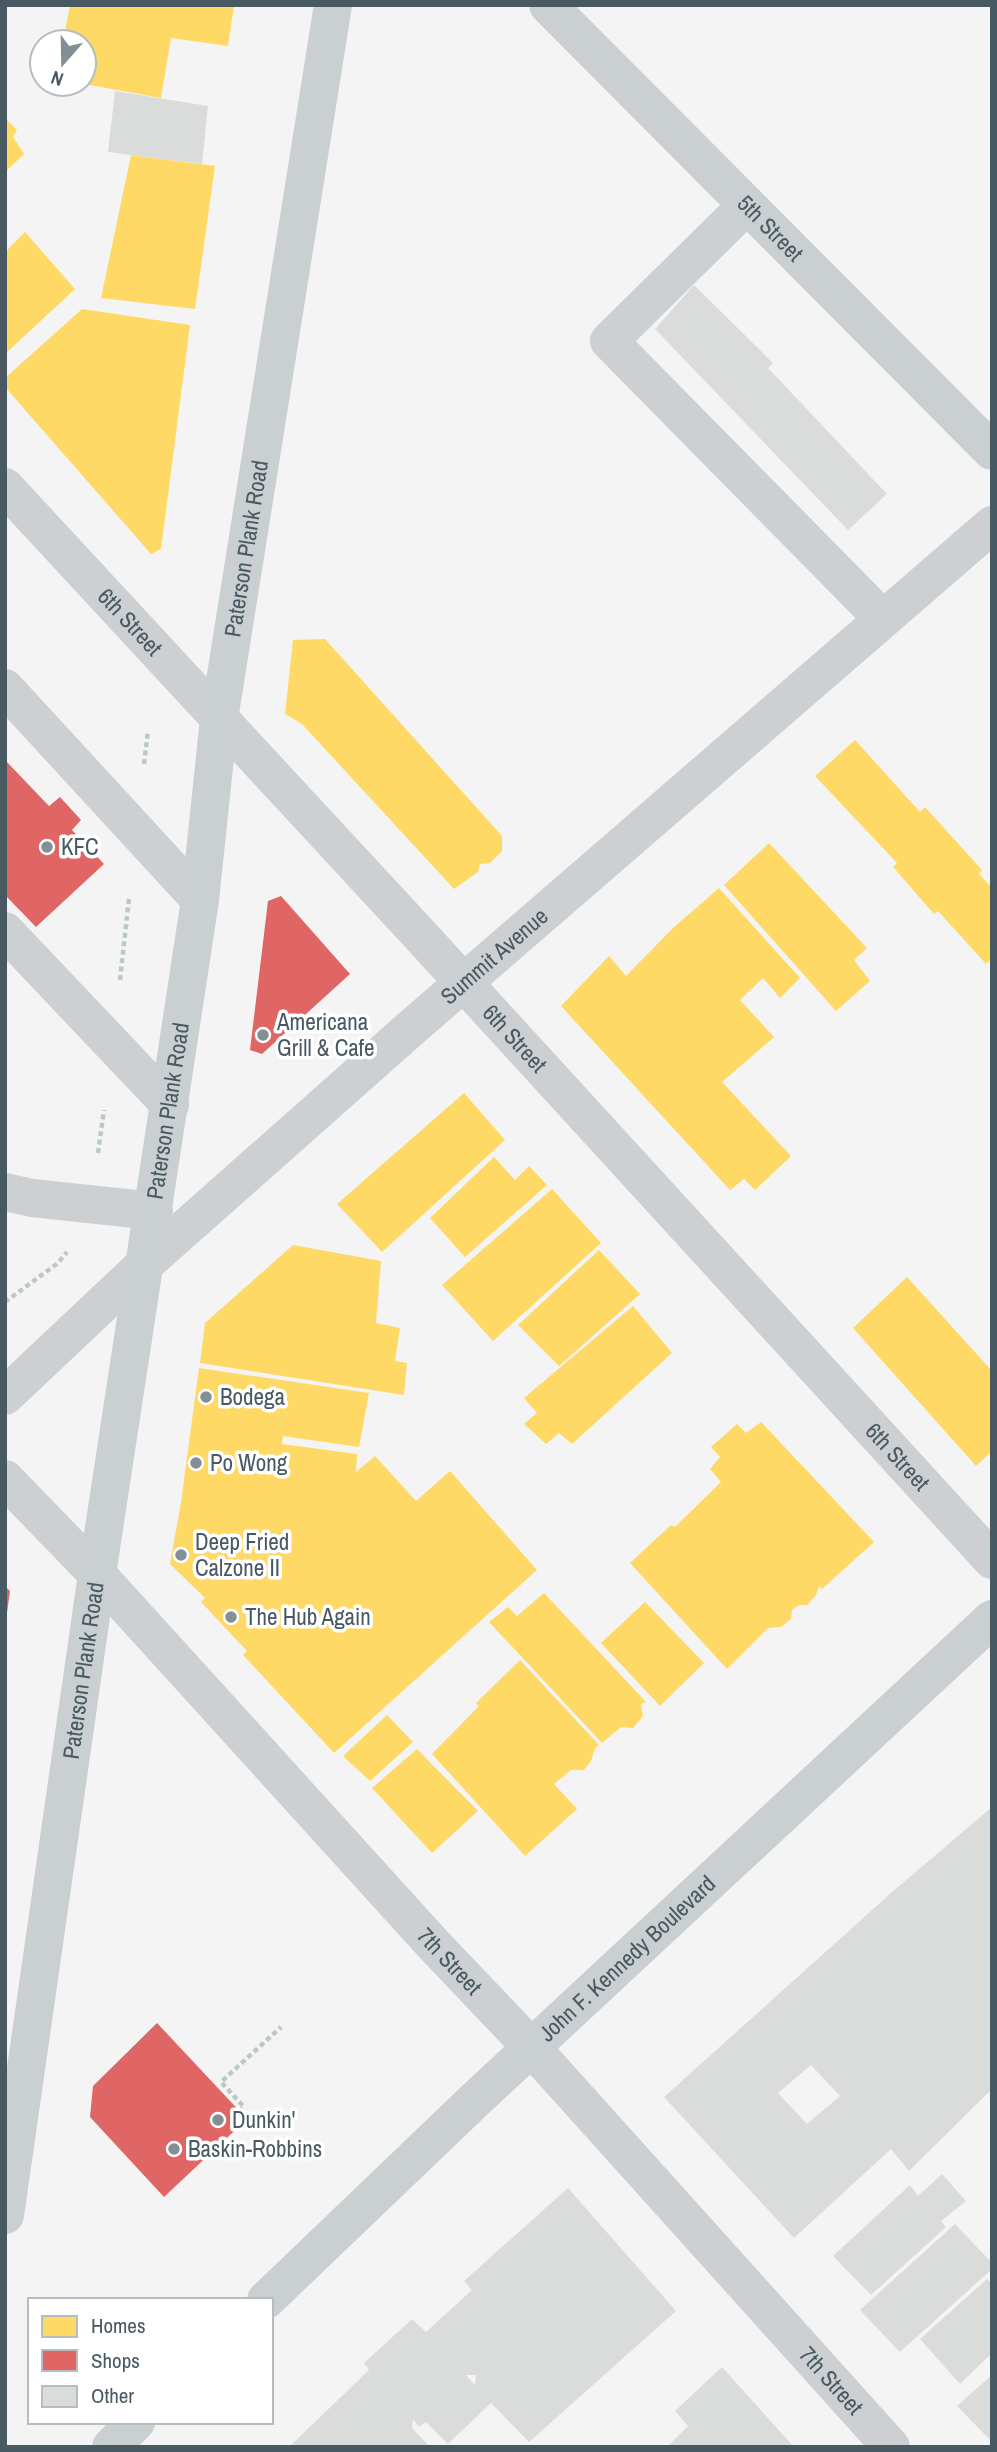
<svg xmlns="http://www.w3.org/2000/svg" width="997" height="2452" viewBox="0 0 997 2452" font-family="'Archivo Narrow',sans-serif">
	<rect width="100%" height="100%" fill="#f4f4f4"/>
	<path fill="#ffd966" d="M70,5H234L228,46L171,38L161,98L84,84V42H63Z
		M5,118L17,130L13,137L24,154L5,172Z
		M131,155L215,166L195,309L101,298Z
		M25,232L75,289L5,354V252Z
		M82,309L190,325L161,549L151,554L5,387V378Z
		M325,639L502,836V851L490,863L480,864L478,872L454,889L302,724L285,714L293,640Z
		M855,740L920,812L925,807L982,870L979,874L992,888V958L986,964L938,911L934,914L893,867L897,863L815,776Z
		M769,843L867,948L854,960L870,981L836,1011L724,885Z
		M719,888L800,978L780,998L763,978L740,1000L774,1037L722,1082L791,1156L755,1190L744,1179L730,1190L561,1006L609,956L626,976L673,928Z
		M464,1093L505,1140L382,1252L337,1204Z
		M494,1157L515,1180L529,1166L547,1185L465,1257L430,1218Z
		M552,1189L601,1243L493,1341L442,1285Z
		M293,1245L381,1261L376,1323L400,1328L395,1361L407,1363L404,1395L200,1363L205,1323Z
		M599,1250L640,1294L559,1366L518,1325Z
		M907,1277L992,1371V1451L976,1466L853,1328Z
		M633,1306L672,1353L572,1444L559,1433L546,1444L524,1424L537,1413L524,1398Z
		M199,1368L369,1393L359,1447L283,1436L282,1444L357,1454L356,1472L375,1456L416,1501L450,1471L537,1570L334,1753L243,1655L247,1651L201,1602L205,1598L170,1564L181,1502Z
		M761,1422L874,1542L822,1589L819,1586L816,1595L807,1605H799L792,1610L791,1619L781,1627L768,1628L727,1669L630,1563L671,1525L675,1527L721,1482L710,1469L720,1457L711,1447L737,1424L746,1433Z
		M544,1593L646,1702L641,1704L643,1716L633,1728L621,1727L602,1743L489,1622L508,1607L517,1616Z
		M645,1602L704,1663L660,1706L601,1643Z
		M520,1660L599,1745L595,1748L591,1761L584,1770H571L554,1784L577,1809L525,1856L432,1754L479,1706L476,1703Z
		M387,1715L413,1742L370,1781L343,1756Z
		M417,1749L478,1811L432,1853L372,1788Z"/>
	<path fill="#e06666" d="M5,760L49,806L60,797L81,820L72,830L104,864L36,927L5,895Z
		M281,896L350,974L262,1054L250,1050L268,901Z
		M5,1586L10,1591L7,1613H5Z
		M157,2023L247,2119L164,2197L90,2117L93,2086Z"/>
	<path fill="#dadcdc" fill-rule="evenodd" d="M115,91L208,106L202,164L108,152Z
		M694,285L773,363L768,368L887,494L848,530L655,329Z
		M992,1807V2089L909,2171L891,2149L794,2238L664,2097L891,1893ZM811,2065L840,2096L807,2124L778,2093Z
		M942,2174L966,2201L941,2221L946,2227L871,2295L833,2256L910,2185L918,2196Z
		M568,2188L676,2311L529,2442L491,2403L448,2444L426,2422L419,2427L413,2419L412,2428L430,2447H289L369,2370L364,2363L412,2319L426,2332L472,2290L464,2281ZM466,2375H476L475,2385Z
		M955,2224L992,2263V2269L900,2352L860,2310Z
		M987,2279L992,2284V2353L960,2384L920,2339Z
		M722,2367L794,2447H667L688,2426L675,2411Z
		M992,2375V2442L957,2406Z"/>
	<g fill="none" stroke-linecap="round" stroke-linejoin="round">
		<path stroke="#bbc9c3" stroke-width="4.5" stroke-dasharray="5 3.5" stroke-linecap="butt" d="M144,764L148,731
			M120,980L129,898
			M98,1153L104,1110
			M5,1302L58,1263L67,1252
			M239,2111L244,2107L221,2082L281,2027"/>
		<g stroke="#cdd0d3" stroke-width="38">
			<path d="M746,206L609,341L883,619"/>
			<path id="s1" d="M5,487L420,935L992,1560"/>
			<path d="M5,688L200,900"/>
			<path d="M5,931L170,1105"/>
			<path d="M5,1192L32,1198L154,1211"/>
			<path id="s2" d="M5,1396L146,1263L410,1029L992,525"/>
			<path id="s3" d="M5,1479L97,1574L433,1944L531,2047L891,2447"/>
		</g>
		<g stroke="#cacfd1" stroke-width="38">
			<path id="s4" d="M548,5L992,451"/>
			<path id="s5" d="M5,2215L97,1574L200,900L219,719L333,5"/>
			<path id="s6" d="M266,2300L476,2099L992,1619"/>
			<path d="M111,2447L136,2422"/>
		</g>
	</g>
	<g fill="#848f95" stroke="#fff" stroke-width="2.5">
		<circle cx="47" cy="847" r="7"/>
		<circle cx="263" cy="1035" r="7"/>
		<circle cx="206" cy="1397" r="7"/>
		<circle cx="196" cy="1463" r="7"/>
		<circle cx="181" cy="1555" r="7"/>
		<circle cx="231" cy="1617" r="7"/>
		<circle cx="218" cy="2120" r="7"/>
		<circle cx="174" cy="2149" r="7"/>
	</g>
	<g text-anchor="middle" stroke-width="7" stroke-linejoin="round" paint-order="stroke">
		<g font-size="23" fill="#485962" stroke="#fff">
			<text dy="8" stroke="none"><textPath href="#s4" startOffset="315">5th Street</textPath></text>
			<text dy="8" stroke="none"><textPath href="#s5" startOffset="1684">Paterson Plank Road</textPath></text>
			<text dy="8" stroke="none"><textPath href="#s1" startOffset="184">6th Street</textPath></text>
			<text dy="8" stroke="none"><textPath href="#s2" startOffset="658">Summit Avenue</textPath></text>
			<text dy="8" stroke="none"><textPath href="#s1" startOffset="751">6th Street</textPath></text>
			<text dy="8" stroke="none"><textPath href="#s5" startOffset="1116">Paterson Plank Road</textPath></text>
			<text dy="8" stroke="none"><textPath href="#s1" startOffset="1318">6th Street</textPath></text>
			<text dy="8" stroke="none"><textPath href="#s5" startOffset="550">Paterson Plank Road</textPath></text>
			<text dy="8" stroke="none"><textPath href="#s6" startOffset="497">John F. Kennedy Boulevard</textPath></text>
			<text dy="8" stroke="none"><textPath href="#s3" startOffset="656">7th Street</textPath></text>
			<text dy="8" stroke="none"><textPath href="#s3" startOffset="1223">7th Street</textPath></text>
		</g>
		<g font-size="23" fill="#485962" stroke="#fff" text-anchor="start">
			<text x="61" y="855">KFC</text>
			<text x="277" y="1030">Americana<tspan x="277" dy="26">Grill &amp; Cafe</tspan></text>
			<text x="220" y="1405">Bodega</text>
			<text x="210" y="1471">Po Wong</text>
			<text x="195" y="1550">Deep Fried<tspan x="195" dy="26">Calzone II</tspan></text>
			<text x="245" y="1625">The Hub Again</text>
			<text x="232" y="2128">Dunkin'</text>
			<text x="188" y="2157">Baskin-Robbins</text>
		</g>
	</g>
	<rect width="997" height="2452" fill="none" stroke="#485962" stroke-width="14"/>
	<rect x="28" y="2298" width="245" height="126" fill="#ffffff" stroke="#b6bdc0" stroke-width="2"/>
	<rect x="42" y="2316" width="35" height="21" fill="#ffd966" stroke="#b6bdc0" stroke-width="2"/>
	<text x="91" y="2333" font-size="21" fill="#485962">Homes</text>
	<rect x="42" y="2350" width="35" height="21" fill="#e06666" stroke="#b6bdc0" stroke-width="2"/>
	<text x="91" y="2368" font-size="21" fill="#485962">Shops</text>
	<rect x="42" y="2386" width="35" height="21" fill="#dadcdc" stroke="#b6bdc0" stroke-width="2"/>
	<text x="91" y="2403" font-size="21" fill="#485962">Other</text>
	<g transform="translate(63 63) rotate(200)"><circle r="33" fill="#ffffff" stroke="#b6bdc0" stroke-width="2"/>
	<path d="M0-5L12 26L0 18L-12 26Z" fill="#848f95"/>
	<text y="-10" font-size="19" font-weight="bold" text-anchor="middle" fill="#485962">N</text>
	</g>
</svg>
